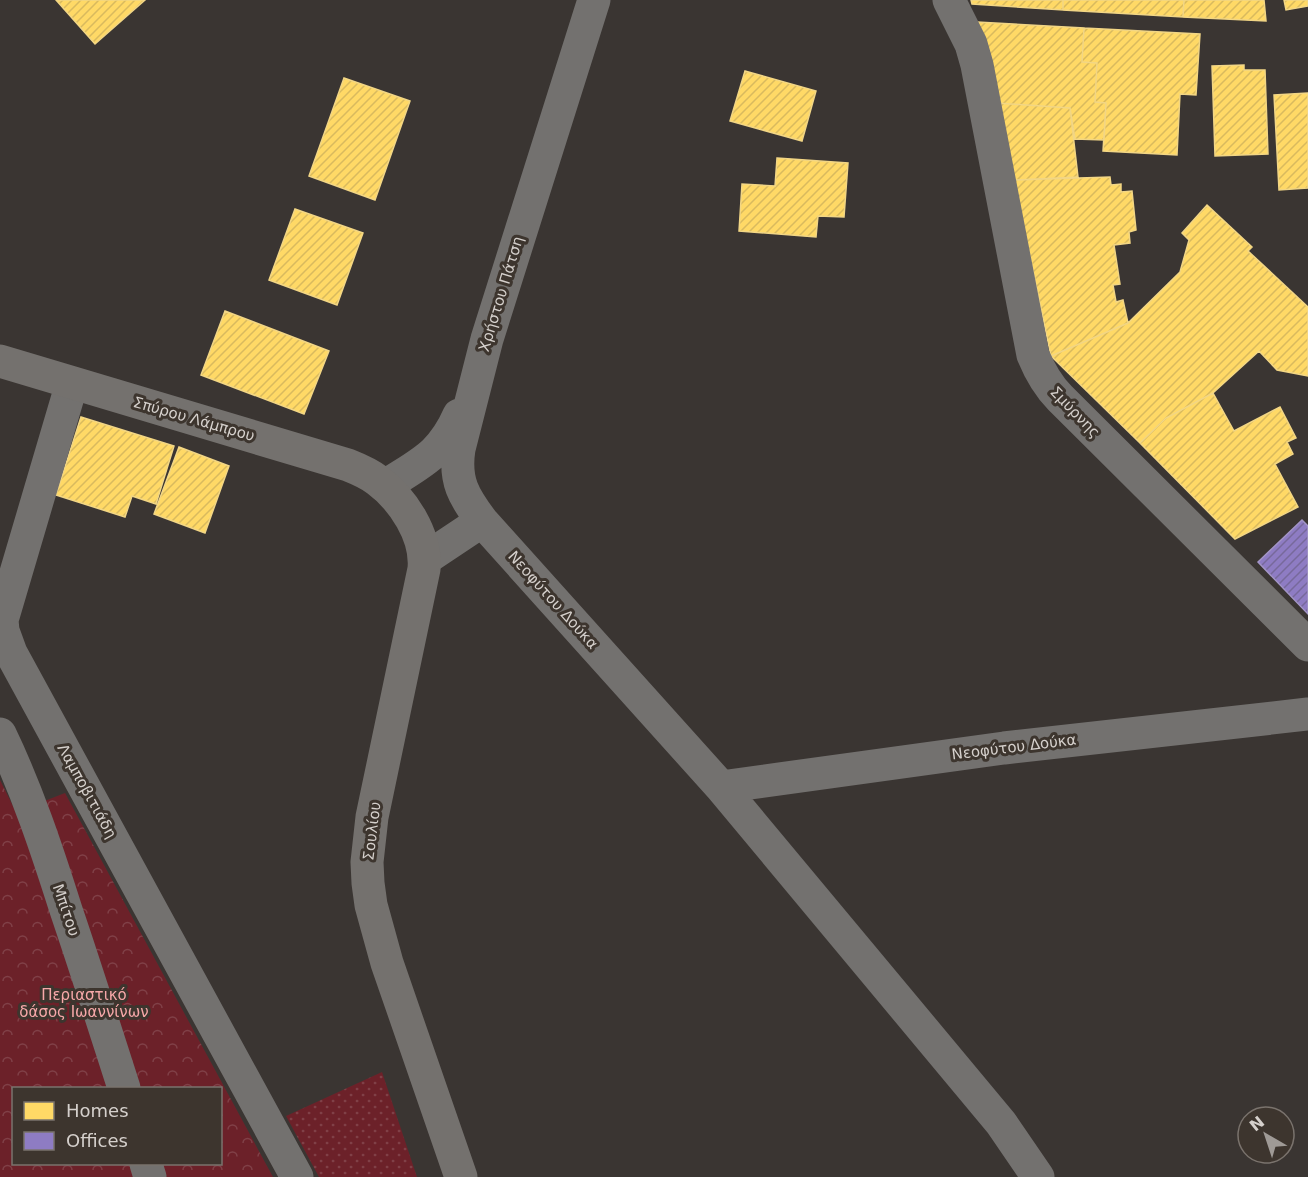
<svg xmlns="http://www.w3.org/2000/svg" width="1308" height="1177" viewBox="0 0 1308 1177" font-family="'DejaVu Sans',sans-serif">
	<defs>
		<pattern id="forest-crowns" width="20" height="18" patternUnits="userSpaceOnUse" patternTransform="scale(1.5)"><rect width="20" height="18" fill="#6c2129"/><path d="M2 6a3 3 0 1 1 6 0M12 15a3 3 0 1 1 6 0" fill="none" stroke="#804047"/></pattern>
		<pattern id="park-dots" width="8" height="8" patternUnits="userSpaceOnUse" patternTransform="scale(1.5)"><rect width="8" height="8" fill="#6c2129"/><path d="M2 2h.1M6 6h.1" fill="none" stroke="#804047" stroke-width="1.8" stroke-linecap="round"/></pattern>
		<pattern id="homes-hatch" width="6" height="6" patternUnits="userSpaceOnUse" patternTransform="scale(1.5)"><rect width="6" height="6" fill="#ffd966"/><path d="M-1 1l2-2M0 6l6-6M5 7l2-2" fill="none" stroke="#d9ba5e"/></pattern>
		<pattern id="offices-hatch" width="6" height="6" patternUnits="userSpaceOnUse" patternTransform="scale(1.5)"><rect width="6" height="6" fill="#8e7cc3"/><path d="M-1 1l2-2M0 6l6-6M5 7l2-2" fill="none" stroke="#77699b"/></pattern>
	</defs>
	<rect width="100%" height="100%" fill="#3a3532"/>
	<path fill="url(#forest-crowns)" fill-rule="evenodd" d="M0,780L16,812L65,793L273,1177H0ZM14,1088H220V1164H14Z"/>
	<path fill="url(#park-dots)" d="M382,1072L417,1177H319L286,1116Z"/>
	<path fill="url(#homes-hatch)" stroke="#f2d685" stroke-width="1.5" d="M56,0H145L95,44Z
		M971,0H1063V10L972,4Z
		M1063,0H1184L1183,17L1063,10Z
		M1184,0H1264L1266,21L1183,17Z
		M1284,0H1308V6L1286,10Z
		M977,22L1084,28L1082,62L1097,63L1095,102L1106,103L1104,140L1075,139L1070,108L997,103Z
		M1084,28L1200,34L1196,95L1180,94L1177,155L1103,151L1106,103L1095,102L1097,63L1082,62Z
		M1244,65V70H1265L1268,154L1215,156L1212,66Z
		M745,71L816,91L802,141L730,121Z
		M344,78L410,101L375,200L309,176Z
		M1308,93V188L1279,190L1274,95Z
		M997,103L1070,108L1078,177L1014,180Z
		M777,158L848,163L844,217L818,216L816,237L739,231L742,184L775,186Z
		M1110,177L1111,185L1121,184V192L1132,191L1136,230L1129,232L1130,243L1114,245L1120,284L1113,285L1116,302L1123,300L1128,323L1051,356L1014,180Z
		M1207,205L1252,247L1248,251L1308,307V376L1277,370L1259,351L1213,393L1166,418L1140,443L1051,356L1128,323L1180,272L1189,240L1182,233Z
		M295,209L363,233L337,305L269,280Z
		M225,311L329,351L304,414L201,375Z
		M1213,393L1234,431L1280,407L1296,438L1287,442L1293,454L1275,464L1298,507L1235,539L1140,443L1166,418Z
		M81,417L174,446L156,504L132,496L125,517L56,495Z
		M179,447L229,466L205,533L154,514Z"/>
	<path fill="url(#offices-hatch)" stroke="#a395c6" stroke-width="1.5" d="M1302,520L1308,526V614L1258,562Z"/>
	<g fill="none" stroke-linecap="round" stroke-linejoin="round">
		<path stroke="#73716f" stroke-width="33" d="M594,0L487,339L459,449C454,481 464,497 482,521L721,787L1001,1123L1038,1177
			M949,0L971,44L977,65L1033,355C1040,372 1047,385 1060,398L1308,645
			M72,383L2,620L3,631L11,653L297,1177
			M385,486C420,463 441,456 459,415
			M425,559L482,521
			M0,734C27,790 47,850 66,910C86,969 105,1029 124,1088
			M721,787L1004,748L1308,714
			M146,1164L150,1177"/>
		<path stroke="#74716e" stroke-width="33" d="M0,361L348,465C358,469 368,473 377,480C403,499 427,536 424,569L372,817L367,862L368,883L371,905L387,963L461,1177"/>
	</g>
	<g text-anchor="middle" stroke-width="6" stroke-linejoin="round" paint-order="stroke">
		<g font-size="15" fill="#d5d0cc" stroke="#3d352e">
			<text transform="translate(501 294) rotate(-73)" y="5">Χρήστου Πάτση</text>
			<text transform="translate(1075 412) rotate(46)" y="5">Σμύρνης</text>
			<text transform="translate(194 419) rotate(16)" y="5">Σπύρου Λάμπρου</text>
			<text transform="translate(553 600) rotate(48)" y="5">Νεοφύτου Δούκα</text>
			<text transform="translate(1014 747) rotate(-7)" y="5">Νεοφύτου Δούκα</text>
			<text transform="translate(87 791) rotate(61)" y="5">Λαμποβιτιάδη</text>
			<text transform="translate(372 831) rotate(-83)" y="5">Σουλίου</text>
			<text transform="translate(66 910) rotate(71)" y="5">Μπίτου</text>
		</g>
		<g font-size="15" fill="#f7a8a9" stroke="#3d352e">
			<text x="84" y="1000">Περιαστικό<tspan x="84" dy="17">δάσος Ιωαννίνων</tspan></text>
		</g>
	</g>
	<rect x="12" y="1087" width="210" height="78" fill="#3d352e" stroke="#7a736d" stroke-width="1.5"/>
	<rect x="24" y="1102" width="30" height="18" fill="#ffd966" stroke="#7a736d" stroke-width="1.5"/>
	<text x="66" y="1117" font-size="18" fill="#d5d0cc">Homes</text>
	<rect x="24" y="1132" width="30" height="18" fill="#8e7cc3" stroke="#7a736d" stroke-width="1.5"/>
	<text x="66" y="1147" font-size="18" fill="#d5d0cc">Offices</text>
	<g transform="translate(1266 1135) rotate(321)"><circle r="28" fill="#3d352e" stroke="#7a736d" stroke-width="1.5"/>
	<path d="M0-4.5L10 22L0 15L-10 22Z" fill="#9f9a96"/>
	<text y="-9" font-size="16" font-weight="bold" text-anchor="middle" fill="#d5d0cc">N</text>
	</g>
</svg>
